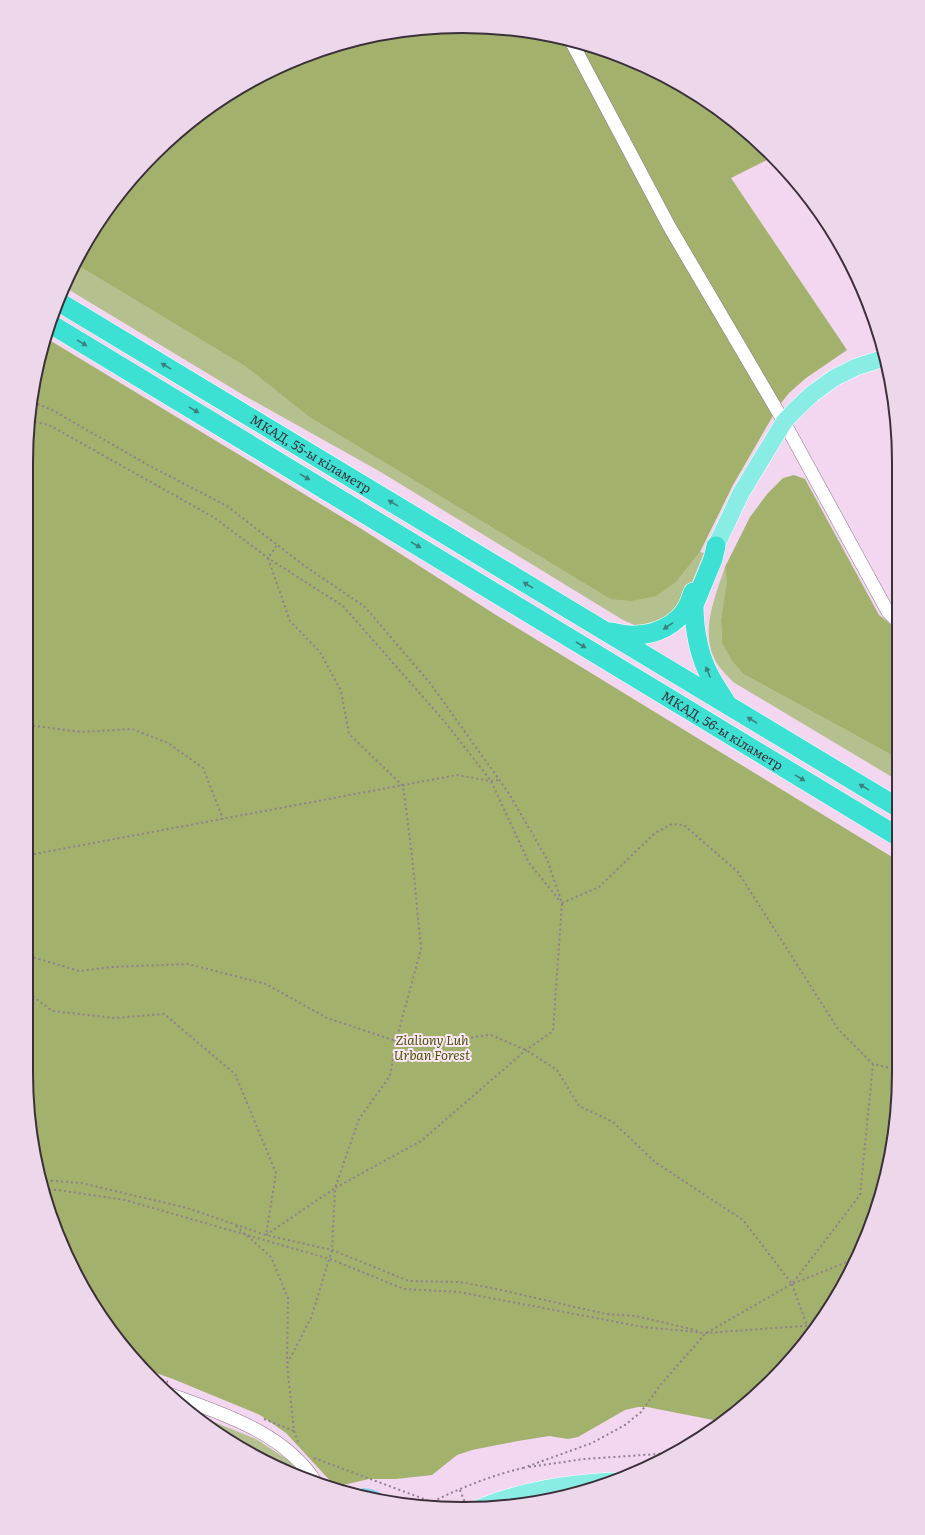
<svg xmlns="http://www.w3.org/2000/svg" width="925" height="1535" viewBox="0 0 925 1535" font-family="Literata,serif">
	<rect width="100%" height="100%" fill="#f3d7f0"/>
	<path fill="#b4c08d" d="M77,265L246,367L309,417L610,599L677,581L700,552L704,553L679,613L641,628L623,620L379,471L245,396L66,288Z
		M725,567L728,582L721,620L722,643L731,660L743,674L897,758V780L733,682C728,676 722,671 718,665C698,634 715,598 725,567Z
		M192,1413L256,1439L288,1460L301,1475L220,1435Z"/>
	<path fill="#a2b26c" d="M463,26L548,34L630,59L705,100L771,158L731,178L847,350L806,378L789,393L778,407L733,485L700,552L677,581L656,596L631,601L610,599L309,417L246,367L77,265L100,220L154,154L220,99L296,59L378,34Z
		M46,338L360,528L496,615L897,860L898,1101L876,1213L825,1315L771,1381L728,1419L723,1422L647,1407H638L625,1410L578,1437L568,1439L549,1436L518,1441L472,1450L457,1455L432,1475L396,1479H369L339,1486H335L286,1433L260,1415L173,1379L142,1368L116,1338L71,1266L49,1213L30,1130L27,434Z
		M794,475L805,479L879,615L896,629L897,758L743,674L731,660L722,643L721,620L727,582L725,567L750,517L768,493L783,478Z"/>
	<path fill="#7fd2f5" d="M363,1488C374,1489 381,1491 387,1501L351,1493Z"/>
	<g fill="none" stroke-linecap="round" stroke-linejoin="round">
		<g stroke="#8d748a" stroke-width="14">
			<path id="minor" d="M571,41L669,226L784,422L888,612L896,620
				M169,1394C221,1413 286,1433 316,1483"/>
		</g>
		<g stroke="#fff" stroke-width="18">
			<path id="major" d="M716,546L741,493L784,422L795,410L812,394L834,378L856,367L884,358
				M479,1508C523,1490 567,1483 614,1481"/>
		</g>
		<g stroke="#fff" stroke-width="20">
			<g id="highway">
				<path id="s1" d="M59,302L897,807"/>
				<path id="s2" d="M49,323L897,836"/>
				<path d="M716,546L713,559L694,605C694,629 699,657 711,678C716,687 721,694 726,702"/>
				<path d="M610,632C618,633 627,636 635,635C655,635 677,625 687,607C690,602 691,597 693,592"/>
			</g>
		</g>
		<path stroke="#917e8f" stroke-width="2" stroke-dasharray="2 3" stroke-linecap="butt" d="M33,402L52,410L150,466L227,506L302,564L365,607L430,683L508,792L547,859L562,903L553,1031L526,1050L421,1141L335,1188L332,1250L311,1318L287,1364L294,1431L298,1442
			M30,421L49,425L215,518L268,558L343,606L445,722L491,781L529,863L560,901
			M892,631L896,650
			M28,725L81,732L132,729L168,743L203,768L223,819
			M29,855L457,775L491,781L499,780
			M562,903L599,887L655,833L672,824L684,825L738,872L838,1029L873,1064L898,1070
			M29,956L79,971L111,967L188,964L266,984L327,1018L396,1041L433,1042L491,1035L526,1050L557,1070L579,1106L613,1122L655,1162L743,1220L792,1284L852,1260
			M29,993L52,1011L115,1018L164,1014L235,1074L276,1173L266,1235
			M41,1180L81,1183L187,1208L266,1235L332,1250L409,1281L459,1282L492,1288L606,1314L636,1316L699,1331
			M44,1190H57L125,1200L330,1259L404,1289L459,1292L643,1327L706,1333L817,1325
			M236,1226L271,1257L288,1298L287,1363
			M266,1235L335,1188L359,1119L390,1076L396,1041L421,949L412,855L403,786L349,734L341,691L320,652L290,621L268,558L277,545
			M792,1284L807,1326
			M148,1374L168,1382
			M264,1419L294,1431
			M314,1458L432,1502
			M529,1467L584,1459L673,1453
			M523,1468L592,1443L625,1425L641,1412L662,1383L706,1333L792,1284L860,1195L873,1064
			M460,1490L465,1503
			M424,1506C455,1490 489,1476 523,1468"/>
		<use href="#minor" stroke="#fff" stroke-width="13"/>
		<use href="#major" stroke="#8aede5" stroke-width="17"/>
		<use href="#highway" stroke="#3ce1d3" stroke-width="19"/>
	</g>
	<defs><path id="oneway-solid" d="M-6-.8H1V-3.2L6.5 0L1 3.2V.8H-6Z"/></defs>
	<g fill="#3b807f">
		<use href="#oneway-solid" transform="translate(82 343) rotate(31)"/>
		<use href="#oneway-solid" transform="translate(166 366) rotate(-149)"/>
		<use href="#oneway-solid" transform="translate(194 410) rotate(31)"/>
		<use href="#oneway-solid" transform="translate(305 477) rotate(31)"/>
		<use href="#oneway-solid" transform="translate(393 503) rotate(-149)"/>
		<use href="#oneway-solid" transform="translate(416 545) rotate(31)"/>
		<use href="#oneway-solid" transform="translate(528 585) rotate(-149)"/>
		<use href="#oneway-solid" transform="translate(668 626) rotate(146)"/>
		<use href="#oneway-solid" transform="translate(581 645) rotate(31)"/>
		<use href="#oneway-solid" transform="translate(708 672) rotate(-113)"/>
		<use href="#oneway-solid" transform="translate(752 720) rotate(-149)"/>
		<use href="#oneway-solid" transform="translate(800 778) rotate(31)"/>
		<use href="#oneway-solid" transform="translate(864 787) rotate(-149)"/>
	</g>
	<g text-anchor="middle" stroke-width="4" stroke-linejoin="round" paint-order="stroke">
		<g font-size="13" fill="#3b303a" stroke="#fde6fa">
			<text dy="5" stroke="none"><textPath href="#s1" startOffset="294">МКАД, 55-ы кіламетр</textPath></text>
			<text dy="5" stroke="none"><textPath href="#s2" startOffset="787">МКАД, 56-ы кіламетр</textPath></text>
		</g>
		<g font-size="13" font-style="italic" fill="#4a5602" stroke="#fde6fa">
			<text x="432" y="1045">Zialiony Luh<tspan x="432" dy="15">Urban Forest</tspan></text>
		</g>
	</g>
	<path d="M0 0H925V1535H0ZM462 33H463A429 429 0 0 1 892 462V1073A429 429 0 0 1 463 1502H462A429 429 0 0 1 33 1073V462A429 429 0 0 1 462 33Z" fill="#edd7eb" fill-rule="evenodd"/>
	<path fill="none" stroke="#3b303a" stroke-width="2" d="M462 33H463A429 429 0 0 1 892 462V1073A429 429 0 0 1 463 1502H462A429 429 0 0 1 33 1073V462A429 429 0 0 1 462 33Z"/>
</svg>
